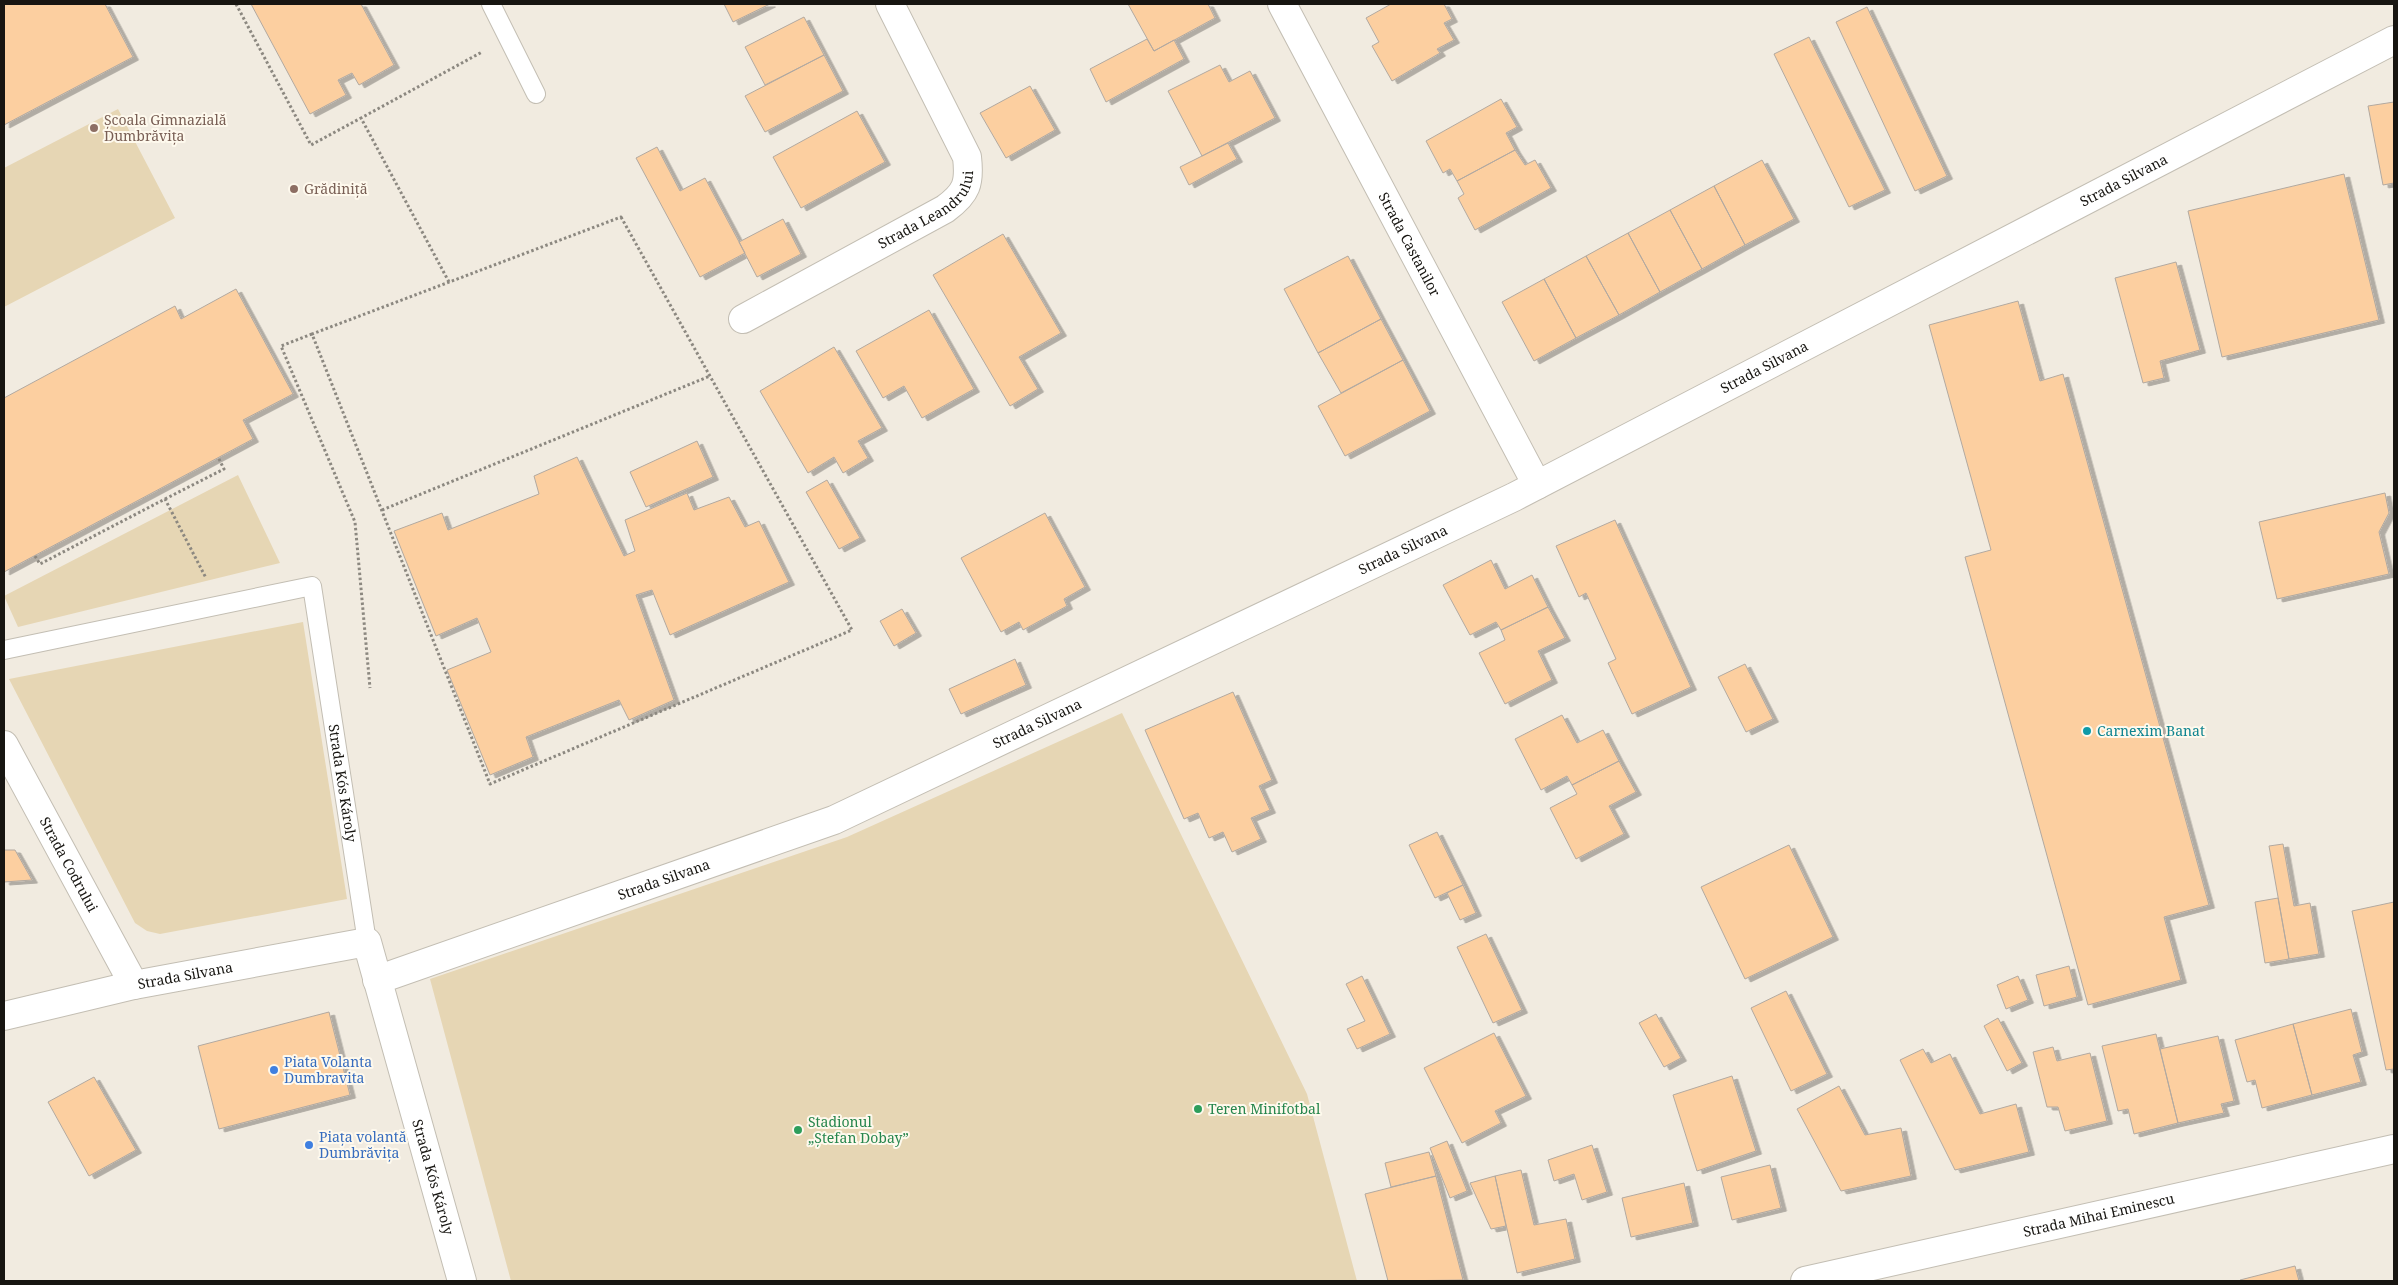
<svg xmlns="http://www.w3.org/2000/svg" width="2398" height="1285" viewBox="0 0 2398 1285" font-family="'Noto Serif',serif">
	<defs>
		<filter id="shadow"><feDropShadow dx="5.5" dy="3" stdDeviation="0" flood-color="#0004"/></filter>
	</defs>
	<rect width="100%" height="100%" fill="#f1ebe0"/>
	<path fill="#e6d6b4" d="M118,109L175,218L4,307V168Z
		M238,475L280,563L18,627L4,596Z
		M303,622L347,899L160,934L147,931L135,923L9,679Z
		M1122,713L1307,1094L1357,1281H511L430,979L847,837Z"/>
	<path fill="#fccfa0" stroke="#b2a9a0" filter="url(#shadow)" d="M4,4H105L133,57L4,125Z
		M251,4H361L394,65L359,85L352,73L338,80L346,95L310,114Z
		M724,4H770L733,22Z
		M1128,4H1208L1215,18L1154,51Z
		M1391,4H1444L1452,19L1444,23L1454,40L1437,49L1440,53L1392,81L1372,46L1379,42L1366,18Z
		M1867,7L1947,176L1915,191L1836,22Z
		M804,17L824,55L765,85L745,47Z
		M1809,37L1885,190L1849,207L1774,54Z
		M1147,39L1154,51L1174,40L1184,59L1106,102L1090,69Z
		M824,55L843,91L765,132L745,96Z
		M1220,65L1229,82L1250,71L1275,118L1202,156L1168,91Z
		M1030,86L1055,130L1006,158L980,113Z
		M1501,99L1517,127L1506,133L1515,150L1457,181L1450,169L1443,173L1426,141Z
		M2394,102V183L2383,185L2368,106Z
		M857,111L885,162L801,208L773,157Z
		M1228,143L1237,159L1189,185L1180,167Z
		M657,147L680,191L705,178L745,253L700,277L636,158Z
		M1515,150L1525,165L1535,160L1551,188L1475,230L1458,198L1464,194L1457,181Z
		M1762,160L1794,219L1745,245L1714,186Z
		M2344,174L2379,320L2222,357L2188,211Z
		M1714,186L1745,245L1702,269L1670,210Z
		M1670,210L1702,269L1660,292L1628,233Z
		M783,219L801,254L757,277L739,242Z
		M1628,233L1660,292L1619,315L1586,256Z
		M1003,234L1061,333L1019,357L1038,389L1010,406L933,275Z
		M1348,256L1381,319L1318,353L1284,289Z
		M1586,256L1619,315L1576,338L1544,279Z
		M2176,262L2200,350L2160,361L2164,378L2143,383L2115,278Z
		M1544,279L1576,338L1534,361L1502,302Z
		M236,289L293,394L243,420L253,439L4,572V398L175,306L181,319Z
		M2018,301L2040,381L2063,374L2209,905L2164,917L2181,980L2088,1005L1965,557L1991,550L1929,325Z
		M929,310L974,389L922,418L904,386L883,398L856,351Z
		M1381,319L1403,360L1341,393L1318,353Z
		M834,347L882,428L858,441L868,458L843,473L834,457L808,473L760,391Z
		M1403,360L1430,411L1345,456L1318,406Z
		M697,441L713,477L646,507L630,472Z
		M577,457L624,556L635,551L625,520L687,493L694,510L729,497L745,527L759,521L789,582L670,635L652,590L636,595L674,700L629,720L619,700L526,737L533,757L490,775L447,670L491,652L477,618L436,636L394,531L442,513L448,530L539,494L534,476Z
		M827,480L860,538L839,549L806,492Z
		M2385,493L2389,513L2379,532L2389,574L2277,599L2259,522Z
		M1045,513L1085,587L1064,599L1067,606L1023,630L1019,622L1001,632L961,558Z
		M1615,520L1691,687L1632,714L1608,663L1616,659L1586,593L1579,597L1556,546Z
		M1491,560L1505,589L1532,575L1548,607L1501,630L1496,622L1470,635L1443,585Z
		M1548,607L1565,638L1538,651L1552,680L1505,704L1479,653L1505,640L1501,630Z
		M902,609L916,633L894,646L880,621Z
		M1015,659L1026,685L961,714L949,689Z
		M1745,664L1773,719L1746,732L1718,677Z
		M1233,692L1272,780L1259,786L1270,810L1251,818L1261,839L1232,852L1223,832L1209,838L1198,813L1184,819L1145,730Z
		M1562,715L1577,743L1603,730L1619,761L1572,785L1567,776L1541,790L1515,739Z
		M1619,761L1636,792L1609,806L1624,834L1576,859L1550,808L1577,794L1572,785Z
		M1437,832L1463,885L1435,898L1409,845Z
		M2283,844L2294,906L2310,903L2319,954L2289,959L2269,846Z
		M1789,845L1833,937L1745,979L1701,887Z
		M4,850H15L32,880L4,882Z
		M1463,885L1476,913L1460,920L1447,893Z
		M2278,898L2289,959L2265,963L2255,902Z
		M2394,902V1069L2386,1070L2352,911Z
		M1486,934L1522,1010L1493,1023L1457,947Z
		M2069,966L2077,997L2044,1006L2036,975Z
		M1362,976L1390,1034L1357,1049L1347,1029L1365,1021L1346,984Z
		M2018,976L2028,1000L2006,1009L1997,985Z
		M1786,991L1827,1074L1791,1091L1751,1008Z
		M2351,1009L2362,1052L2353,1055L2361,1082L2312,1095L2293,1024Z
		M329,1012L350,1095L219,1129L198,1046Z
		M1656,1014L1681,1058L1664,1067L1639,1023Z
		M1998,1018L2022,1063L2007,1071L1984,1026Z
		M2293,1024L2312,1095L2262,1108L2255,1080L2247,1082L2235,1040Z
		M1494,1033L1526,1096L1495,1111L1501,1123L1462,1143L1424,1068Z
		M2156,1034L2178,1123L2134,1134L2128,1109L2118,1111L2102,1046Z
		M2218,1036L2234,1101L2221,1104L2224,1113L2178,1123L2160,1049Z
		M2053,1047L2057,1061L2090,1053L2107,1121L2065,1131L2058,1107H2047L2033,1052Z
		M1923,1049L1931,1063L1950,1054L1980,1114L2016,1104L2029,1152L1955,1170L1900,1060Z
		M1732,1076L1756,1151L1697,1171L1673,1095Z
		M94,1077L136,1150L89,1176L48,1102Z
		M1839,1086L1865,1135L1901,1128L1911,1176L1841,1191L1797,1109Z
		M1447,1141L1467,1191L1450,1198L1430,1148Z
		M1592,1145L1607,1192L1582,1200L1574,1174L1554,1181L1548,1160Z
		M1429,1152L1436,1176L1391,1187L1385,1163Z
		M1770,1165L1781,1208L1732,1220L1721,1177Z
		M1521,1170L1534,1225L1566,1219L1575,1259L1517,1273L1495,1176Z
		M1436,1176L1463,1280L1388,1281L1365,1194Z
		M1495,1176L1506,1226L1491,1229L1470,1183Z
		M1684,1183L1693,1223L1631,1237L1622,1198Z
		M2295,1266L2299,1281H2241L2240,1280Z"/>
	<g fill="none" stroke-linecap="round" stroke-linejoin="round">
		<g stroke="#c3beb3" stroke-width="20">
			<g id="lane">
				<path d="M491,4L536,94"/>
				<path id="s1" d="M4,650L312,586L367,942"/>
			</g>
		</g>
		<g stroke="#c3beb3" stroke-width="30">
			<g id="street">
				<path id="s2" d="M1282,4L1537,485"/>
				<path id="s3" d="M743,319L945,209C967,193 970,183 967,157L890,4"/>
				<path id="s4" d="M377,980L834,820L1514,497L2394,40"/>
				<path d="M4,1016L134,985"/>
			</g>
		</g>
		<g stroke="#c3beb3" stroke-width="30">
			<g id="secondary">
				<path id="s5" d="M4,745L134,985L367,942L462,1281"/>
				<path id="s6" d="M1805,1281L2394,1149"/>
			</g>
		</g>
		<path stroke="#8c8880" stroke-width="3" stroke-dasharray="2.5 2.5" stroke-linecap="butt" d="M236,4L311,145L361,118
			M621,217L852,630L490,784L312,334Z
			M449,282L361,118L482,52
			M312,334L281,346L355,522L370,688
			M165,499L224,469L218,457
			M382,510L710,376
			M35,556L40,564L165,499L206,578"/>
		<use href="#lane" stroke="#fff" stroke-width="18"/>
		<use href="#street" stroke="#fff" stroke-width="28"/>
		<use href="#secondary" stroke="#fff" stroke-width="28"/>
	</g>
	<g fill="#8d6e63" stroke="#fef9ed" stroke-width="2">
		<circle cx="94" cy="128" r="5"/>
		<circle cx="294" cy="189" r="5"/>
	</g>
	<circle fill="#0f9aa8" stroke="#fef9ed" stroke-width="2" cx="2087" cy="731" r="5"/>
	<g fill="#3f7fe0" stroke="#fef9ed" stroke-width="2">
		<circle cx="274" cy="1070" r="5"/>
		<circle cx="309" cy="1145" r="5"/>
	</g>
	<g fill="#2e9e5b" stroke="#fef9ed" stroke-width="2">
		<circle cx="1198" cy="1109" r="5"/>
		<circle cx="798" cy="1130" r="5"/>
	</g>
	<g text-anchor="middle" stroke-width="4" stroke-linejoin="round" paint-order="stroke">
		<g font-size="14" fill="#785e54" stroke="#fef9ed" text-anchor="start">
			<text x="104" y="125">Școala Gimnazială<tspan x="104" dy="16">Dumbrăvița</tspan></text>
			<text x="304" y="194">Grădiniță</text>
		</g>
		<g font-size="14" fill="#171511" stroke="#fef9ed">
			<text dy="5" stroke="none"><textPath href="#s4" startOffset="1924">Strada Silvana</textPath></text>
			<text dy="5" stroke="none"><textPath href="#s3" startOffset="216">Strada Leandrului</textPath></text>
			<text dy="5" stroke="none"><textPath href="#s2" startOffset="272">Strada Castanilor</textPath></text>
			<text dy="5" stroke="none"><textPath href="#s4" startOffset="1519">Strada Silvana</textPath></text>
			<text dy="5" stroke="none"><textPath href="#s4" startOffset="1114">Strada Silvana</textPath></text>
			<text dy="5" stroke="none"><textPath href="#s4" startOffset="709">Strada Silvana</textPath></text>
			<text dy="5" stroke="none"><textPath href="#s1" startOffset="514">Strada Kós Károly</textPath></text>
			<text dy="5" stroke="none"><textPath href="#s5" startOffset="136">Strada Codrului</textPath></text>
			<text dy="5" stroke="none"><textPath href="#s4" startOffset="304">Strada Silvana</textPath></text>
			<text dy="5" stroke="none"><textPath href="#s5" startOffset="325">Strada Silvana</textPath></text>
			<text dy="5" stroke="none"><textPath href="#s5" startOffset="754">Strada Kós Károly</textPath></text>
			<text dy="5" stroke="none"><textPath href="#s6" startOffset="301">Strada Mihai Eminescu</textPath></text>
		</g>
		<g font-size="14" fill="#0d838f" stroke="#fef9ed" text-anchor="start">
			<text x="2097" y="736">Carnexim Banat</text>
		</g>
		<g font-size="14" fill="#366cbe" stroke="#fef9ed" text-anchor="start">
			<text x="284" y="1067">Piata Volanta<tspan x="284" dy="16">Dumbravita</tspan></text>
			<text x="319" y="1142">Piața volantă<tspan x="319" dy="16">Dumbrăvița</tspan></text>
		</g>
		<g font-size="14" fill="#27864d" stroke="#fef9ed" text-anchor="start">
			<text x="1208" y="1114">Teren Minifotbal</text>
			<text x="808" y="1127">Stadionul<tspan x="808" dy="16">„Ștefan Dobay”</tspan></text>
		</g>
	</g>
	<rect width="2398" height="1285" fill="none" stroke="#171511" stroke-width="10"/>
</svg>
